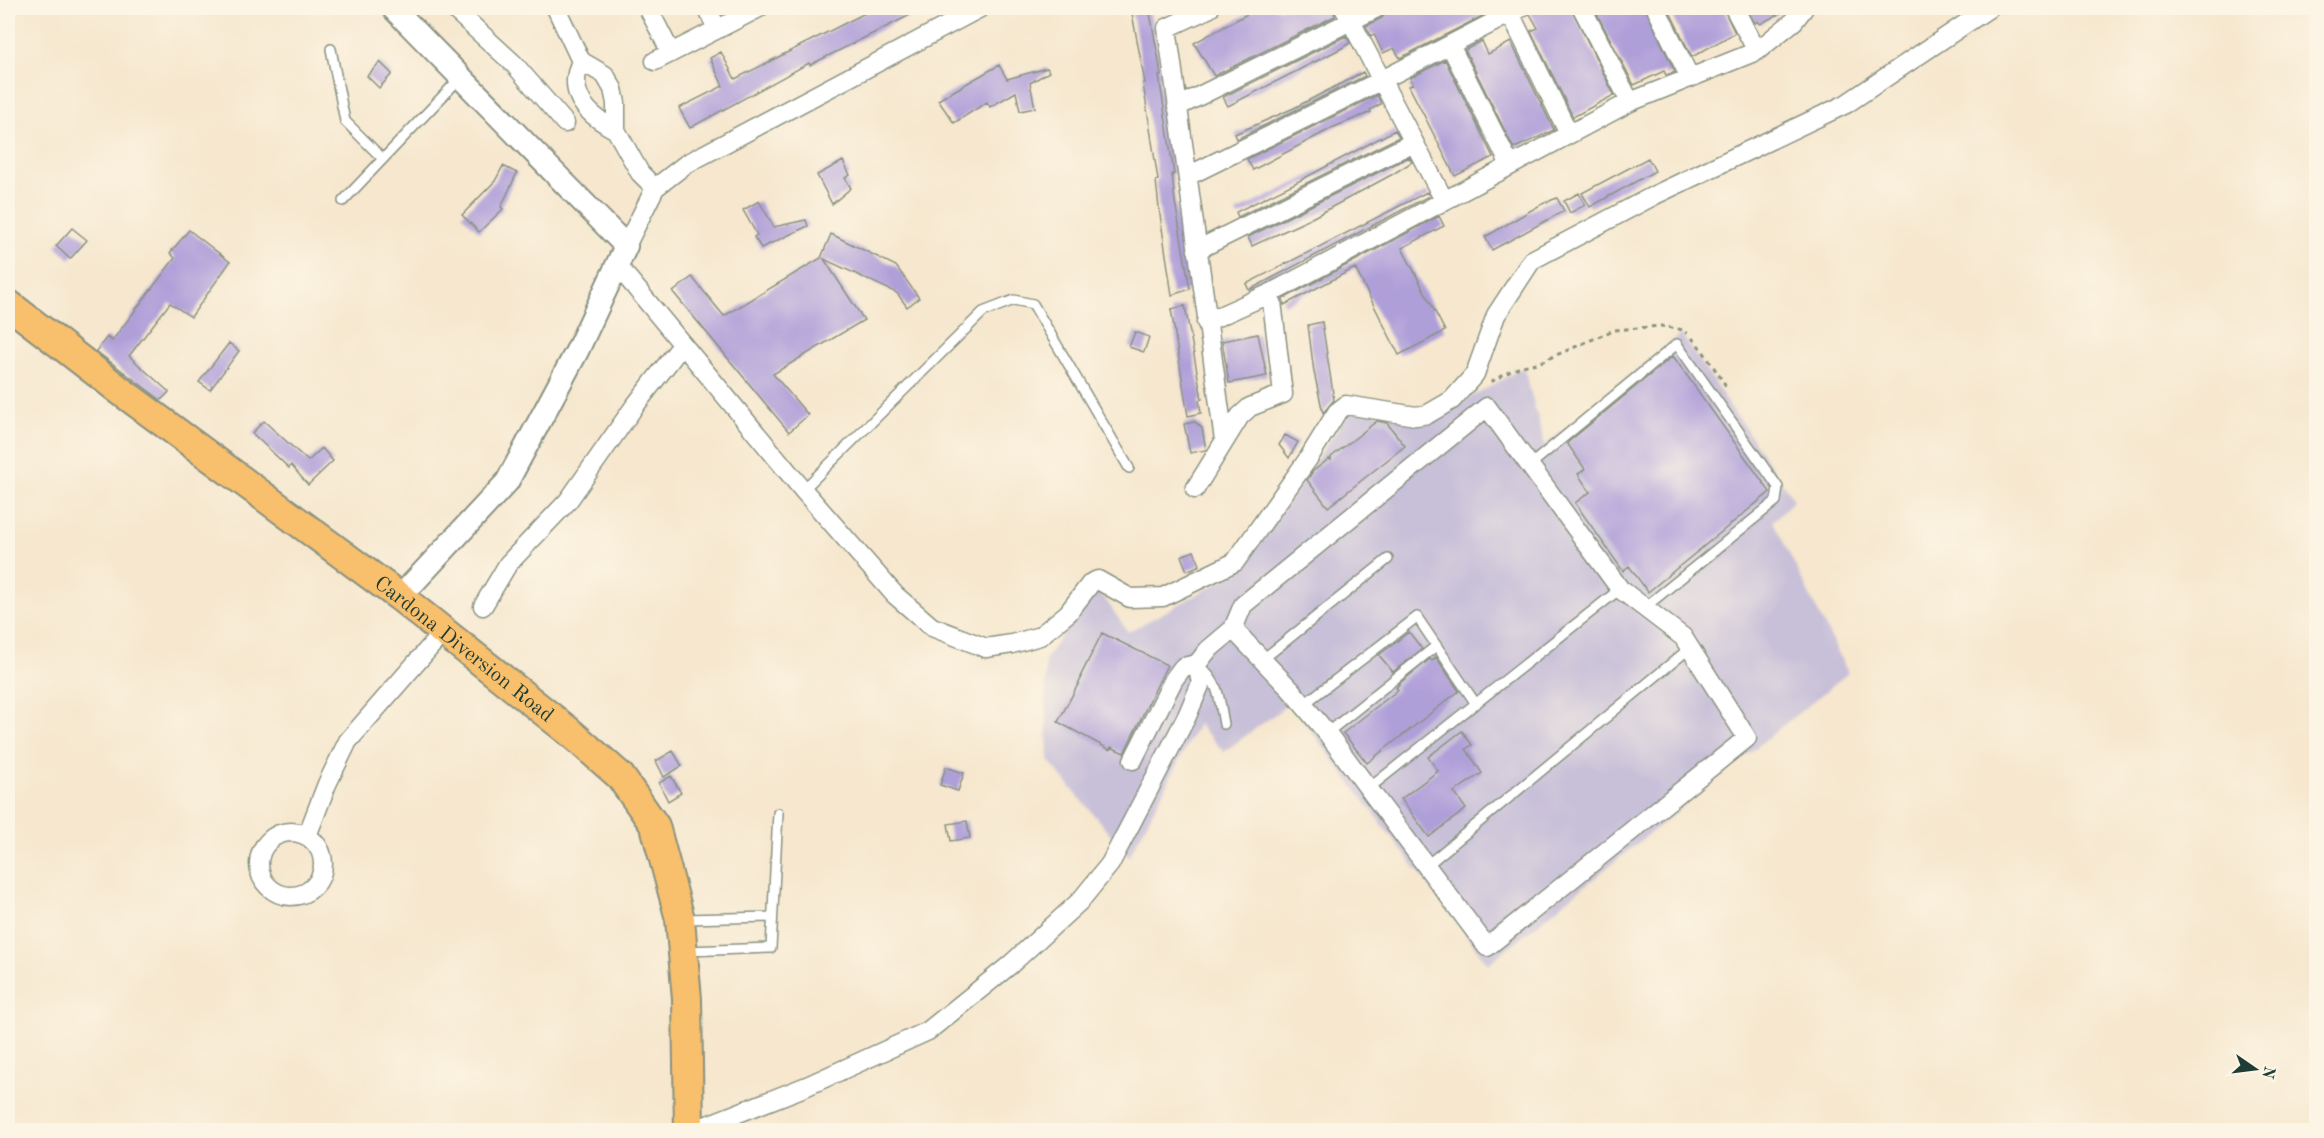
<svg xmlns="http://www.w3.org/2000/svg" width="2324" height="1138" viewBox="0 0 2324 1138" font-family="'Old Standard TT',serif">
	<rect width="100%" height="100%" fill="#fcf5e5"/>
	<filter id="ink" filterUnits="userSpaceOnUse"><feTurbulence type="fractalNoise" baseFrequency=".0167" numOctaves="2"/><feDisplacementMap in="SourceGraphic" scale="12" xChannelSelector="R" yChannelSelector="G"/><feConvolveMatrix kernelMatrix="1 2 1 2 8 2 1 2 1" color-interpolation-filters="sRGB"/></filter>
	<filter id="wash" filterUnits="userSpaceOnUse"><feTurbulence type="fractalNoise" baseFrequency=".008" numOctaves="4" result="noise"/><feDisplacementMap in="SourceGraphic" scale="24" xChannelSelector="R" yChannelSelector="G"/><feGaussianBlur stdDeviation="1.35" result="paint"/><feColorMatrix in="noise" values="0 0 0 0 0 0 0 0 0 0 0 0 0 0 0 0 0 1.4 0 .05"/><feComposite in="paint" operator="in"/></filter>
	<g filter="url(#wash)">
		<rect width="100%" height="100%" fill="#f6e7ce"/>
		<path fill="#c8c0d8" d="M1681,334L1794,500L1773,521L1848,673L1488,964L1290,703L1224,752L1198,724L1129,857L1048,760L1045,660L1096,586L1128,632L1242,570L1351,409L1428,422L1524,367L1545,445Z"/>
		<g id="blocks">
			<path fill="#af9fd9" d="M875,8H924L810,65L809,63L690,128L679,108L723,86L710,58L721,52L735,79Z
				M1131,8H1149L1159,61L1161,76H1159L1174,174H1172L1175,202L1190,289L1172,295L1159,208L1156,181L1158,180L1143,83H1145Z
				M1258,8H1333L1335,16L1214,76L1194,43Z
				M1388,8H1498L1400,58L1394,48L1383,53L1374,34L1371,36L1366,26L1382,18Z
				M1532,8H1571L1614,95L1573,117L1531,31L1538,28L1530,14Z
				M1594,8H1645L1675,72L1666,75L1664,71L1634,85Z
				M1668,8H1723L1735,33L1692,57Z
				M1746,8H1790L1760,24L1758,21L1755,23Z
				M1346,36L1350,43L1340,49L1228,106L1223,97Z
				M1482,41L1488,54L1511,42L1554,130L1517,147H1513L1465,50Z
				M1445,60L1493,157L1455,176L1409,86L1413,84L1410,78Z
				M380,62L392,74L379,88L367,76Z
				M999,65L1007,79L1047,68L1049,72L1030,83L1035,108L1020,111L1016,92L990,107L987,102L954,123L938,100Z
				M1363,72L1365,76L1237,139L1235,134L1294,108Z
				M1377,95L1381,104L1370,110L1371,112L1334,127L1253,170L1247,159Z
				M1395,130L1399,137L1238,217L1236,212L1299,181Z
				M1409,157L1412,162L1393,174L1306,221L1252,246L1248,237Z
				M1648,158L1655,171L1590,207L1582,193Z
				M843,161L850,175L845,178L851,188L832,204L817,175Z
				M503,166L517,173L501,207L503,209L479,232L462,215L495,181Z
				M1427,192L1429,196L1249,290L1246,284Z
				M1579,193L1585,205L1570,213L1564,201Z
				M1557,198L1564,211L1492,250L1485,237L1542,204Z
				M759,201L774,227L806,220L808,226L761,248L754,237L757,235L743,210Z
				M1439,216L1444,226L1402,248L1445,331L1399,355L1355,268L1284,305L1283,299Z
				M72,228L87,240L70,259L56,246Z
				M189,230L230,262L191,317L170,303L129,356L169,392L161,400L96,351L107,337L112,341L175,258L170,253Z
				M831,234L896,266L919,298L907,307L897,293L824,259L864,320L773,374L808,415L789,432L673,292L692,277L724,316L821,258Z
				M1185,306L1202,399L1199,400L1201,413L1188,416L1171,309Z
				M1322,322L1334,400L1323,413L1314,372L1308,325Z
				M1135,332L1149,337L1144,352L1129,347Z
				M1258,334L1267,376L1229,383L1222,341Z
				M229,343L239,351L210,390L199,382Z
				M1673,356L1770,492L1648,592L1629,566L1623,571L1575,503L1590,492L1578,474L1585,469L1567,443Z
				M264,421L308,461L322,448L333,461L308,485L291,465L289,468L252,433Z
				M1377,421L1387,423L1405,446L1328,507L1307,480L1313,471L1329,459L1331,460V457Z
				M1195,422L1202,428L1206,450L1190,453L1184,424Z
				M1285,435L1298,442L1289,458L1279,445Z
				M1194,551L1200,565L1187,571L1181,556Z
				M1409,632L1422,649L1393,672L1379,655Z
				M1102,633L1167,665L1124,753L1111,747L1110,750L1058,722L1082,677H1080Z
				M1436,657L1459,691L1367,763L1343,733L1398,690L1396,688L1401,682L1430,659L1432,661Z
				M1462,731L1472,745L1466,749L1482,773L1454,792L1466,809L1429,837L1401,799L1438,771L1428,757Z
				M673,751L682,766L664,777L656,761Z
				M946,767L964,773L958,791L940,785Z
				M671,776L681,793L668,801L659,783Z
				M967,821L970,838L951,841L948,824Z"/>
		</g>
	</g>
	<g filter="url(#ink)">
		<use href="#blocks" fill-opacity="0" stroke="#8a9281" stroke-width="1.5"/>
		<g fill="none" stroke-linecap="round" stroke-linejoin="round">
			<g stroke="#8a9281" stroke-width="12">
				<path id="service" d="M331,49L345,121L383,159
					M343,201L461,77
					M1530,465L1677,344L1778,487L1776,501L1644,608
					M803,490L983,312L1014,300L1033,304L1129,468
					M1262,660L1388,559
					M1199,666C1220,683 1219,699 1224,724
					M1303,705L1417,617L1476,704
					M1327,733L1436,646
					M1368,789L1620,589
					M1426,866L1690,648
					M684,919L772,917
					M686,951L771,948L778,813"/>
			</g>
			<g stroke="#8a9281" stroke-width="21">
				<path id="minor" d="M453,8L514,64L565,123
					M556,8L581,61L605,75L613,89L616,103V130L640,173L655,188
					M648,8L671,53
					M707,8L717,29
					M1210,8L1167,28L1224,440
					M1344,8L1444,200
					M1582,8L1630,102
					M1656,8L1690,78
					M1734,8L1757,51
					M1510,13L1569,134
					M1450,45L1510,165
					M581,61C579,66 576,74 576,80C575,105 597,120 616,130
					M655,61L759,8
					M1177,107L1377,8
					M1188,176L1382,80L1521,8
					M626,246L655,188L686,164L980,8
					M1197,250L1414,142
					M617,265L803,490L895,595L932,627L986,648L1012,644L1040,636L1068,613L1091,583L1098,580L1130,598L1163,597L1235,562L1308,459L1337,412L1346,405L1416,416L1428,414L1452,400L1475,374L1496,315L1532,260L1655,195L1846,104L1989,8
					M1206,322L1271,293L1630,102L1757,51L1794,21L1804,8
					M1195,489L1240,416L1250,407L1283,394L1271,293
					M483,606L508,564L568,501L634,407L682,345
					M1133,760L1174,679L1183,667L1197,664L1208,650L1233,629L1243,605L1487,407L1620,589L1683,637L1747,738L1487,947L1327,733L1291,690L1233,629
					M259 864a32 32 0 1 1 64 0a32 32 0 1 1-64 0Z
					M307,836L327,784L348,741L444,631
					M695,1130L807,1086L928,1031L1010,965L1080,901L1110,864L1187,716L1201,683L1197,664"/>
			</g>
			<g stroke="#8a9281" stroke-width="26">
				<path id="tertiary" d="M393,8L626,246L577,351L507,482L400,597"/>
			</g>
			<g stroke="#8a9281" stroke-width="32">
				<g id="primary">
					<path id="s1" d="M8,304L122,392L400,597L571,733L620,776L655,826L680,919L687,999L689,1130"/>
				</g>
			</g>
			<path stroke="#8a9281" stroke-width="3" stroke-dasharray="4.5 4.5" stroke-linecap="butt" d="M1692,338L1703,351L1728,389
				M1491,382C1506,373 1520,365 1538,363L1614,330L1661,326L1684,330L1687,334"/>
			<use href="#service" stroke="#fff" stroke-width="9"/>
			<use href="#minor" stroke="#fff" stroke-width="18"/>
			<use href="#tertiary" stroke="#fff" stroke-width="22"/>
			<use href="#primary" stroke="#f8bf6c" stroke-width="28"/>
		</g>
	</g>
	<g text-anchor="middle" stroke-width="5" stroke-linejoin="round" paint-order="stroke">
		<g font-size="21" fill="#1f3d34" stroke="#fcf5e5">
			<text dy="7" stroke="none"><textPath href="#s1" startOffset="572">Cardona Diversion Road</textPath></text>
		</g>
	</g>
	<rect width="2324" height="1138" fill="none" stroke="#fcf5e5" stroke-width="30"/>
	<g transform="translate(2255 1069) rotate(104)" stroke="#fcf5e5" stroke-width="4.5" paint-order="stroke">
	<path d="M0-4.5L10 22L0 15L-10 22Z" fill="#1f3d34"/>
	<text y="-9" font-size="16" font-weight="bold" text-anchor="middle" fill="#1f3d34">N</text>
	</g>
</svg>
